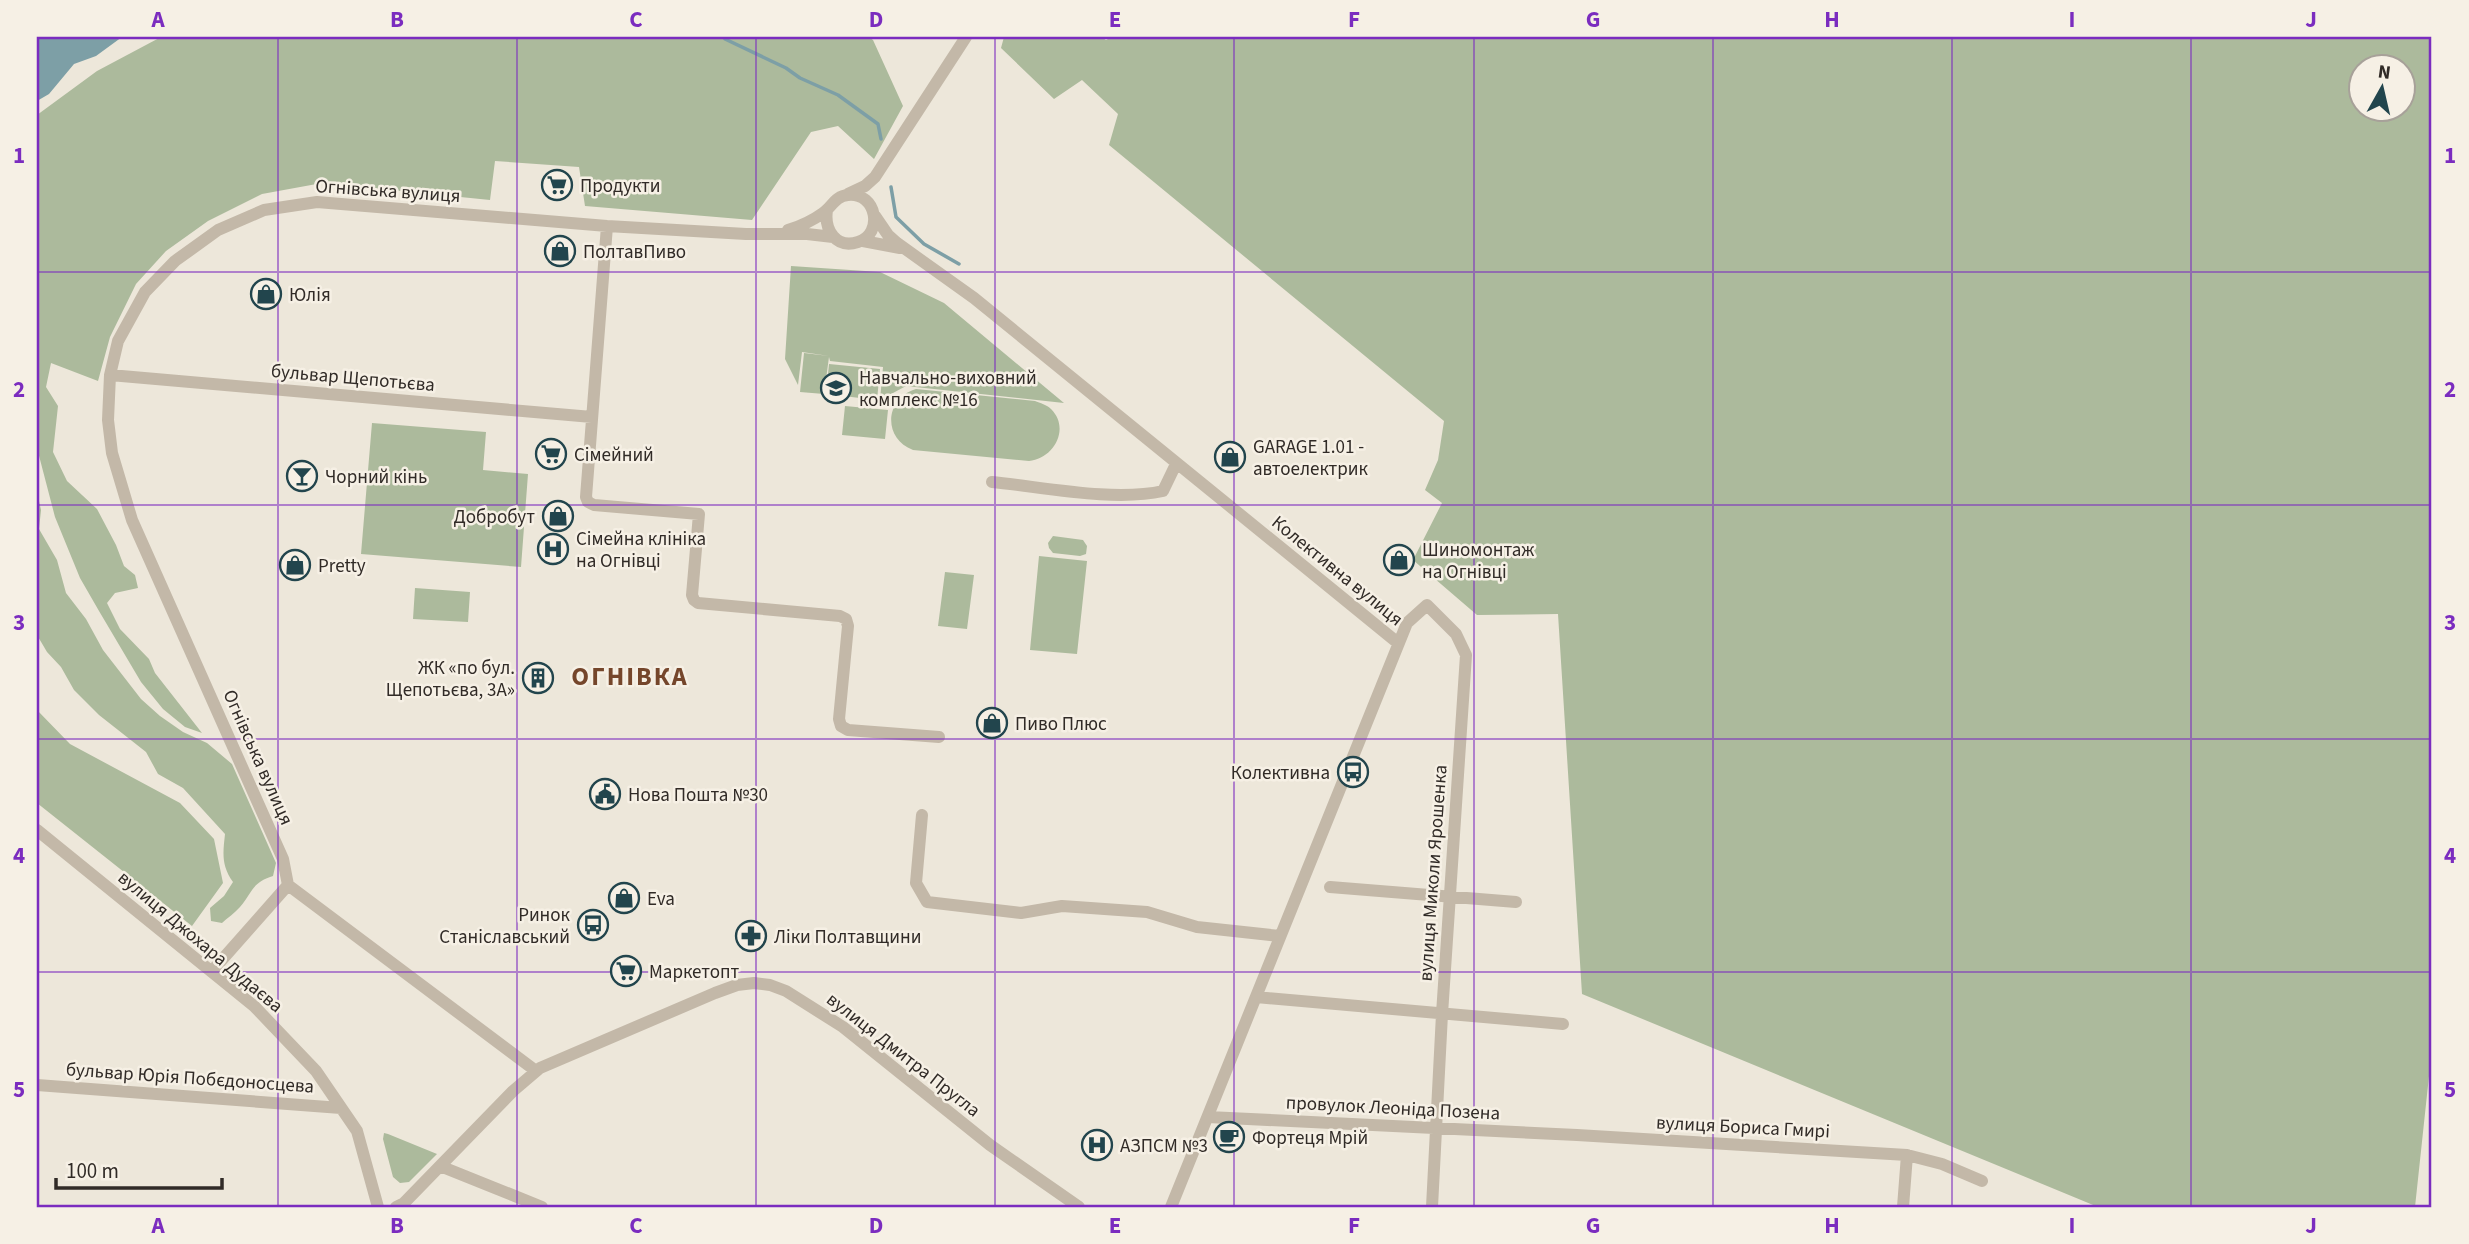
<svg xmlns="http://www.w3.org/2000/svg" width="2469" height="1244" viewBox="0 0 2469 1244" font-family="'Source Sans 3',sans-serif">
	<rect width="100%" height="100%" fill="#ede7da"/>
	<path fill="#acba9c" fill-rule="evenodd" d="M161,37H869L873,40L903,106L874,159L838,126L811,132L752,220L585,206L579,167L495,161L490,200L322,183L262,194L208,221L166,251L136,284L110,337L98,381L51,363L46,387L58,406L53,452L67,481L97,509L116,545L124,566L135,575L138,588L115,593L107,603L120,629L149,659L155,673L202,733L185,727L163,709L141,682L99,611L80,578L55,517L37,448V115L97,71Z
		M1004,37H1101L1106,40L1112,37H2432V1048L2415,1207H2098L1582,994L1558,614L1477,615L1413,560L1442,503L1425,490L1438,460L1444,421L1109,145L1118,114L1082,80L1054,99L1001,48ZM2360,66H2402V108H2360Z
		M791,266L880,272L944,303L1064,403L906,386L880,400L883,367L830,361L829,357L824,394L800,392L804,353L829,356L802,352L798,385L785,359Z
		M829,364L880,369L877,400L826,394Z
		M916,389L1035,401C1040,403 1047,405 1051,409C1071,429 1053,459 1029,461L913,450C882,438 885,398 916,389Z
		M845,406L888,410L885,439L842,435Z
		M372,423L486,432L483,470L528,474L521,567L361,554Z
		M37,492L41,510L39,529L57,560L66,593L86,619L103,650L141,699L160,716L183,732L207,743L232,764L276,863L273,876C251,883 253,892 240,907C235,913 227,918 222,923L211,921L210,908L224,896L233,882C221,865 223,853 225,834L183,788L158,774L146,752L99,715L74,690L61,667L47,652L37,635Z
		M1053,536L1083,540L1087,546L1086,554L1080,556L1053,553L1049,548L1048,543Z
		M1039,556L1087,561L1077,654L1030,650Z
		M945,572L974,575L967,629L938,626Z
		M415,588L470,592L468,622L413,619Z
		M37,710L70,744L180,803L214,839L223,883L192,926L37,803Z
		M384,1133L388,1134L437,1154L409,1182L400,1183L393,1177L383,1139Z"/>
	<path fill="#7d9fa6" d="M37,37H122L96,56L74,64L49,94L37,101Z"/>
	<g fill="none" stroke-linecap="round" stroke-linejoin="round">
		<path stroke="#7d9fa6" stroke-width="3.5" d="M725,39L786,68L800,78L838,95L878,124L881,139
			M891,187L896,217L924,244L959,264"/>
		<path stroke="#c3b8a8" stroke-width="12" d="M848,194L865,186L875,177L966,37
			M875,216L888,235L897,243L974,298L1398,643
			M607,226L586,497L588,502L594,505L699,514L692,595L694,600L698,603L840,616L846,619L848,626L839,719L841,726L848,730L939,737
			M788,230C801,226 812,221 823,213C832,207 835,196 848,195C877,192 884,234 858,242C836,249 824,230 827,210
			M863,241L900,248
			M110,375L592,417
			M992,482C1043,487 1114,502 1163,491L1176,464
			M922,815L916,883L927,902L1021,913L1062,906L1147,912L1197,927L1280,936
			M37,830L254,1006L316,1071L357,1131L378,1207
			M288,885L283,859L132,520L112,453L108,420L110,375L118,341L145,292L175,261L218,230L264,210L317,202L607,226L746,234H807L833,237
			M288,885L536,1071
			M1330,887L1516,902
			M212,971L288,885
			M1256,997L1563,1024
			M37,1085L341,1108
			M1208,1117L1577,1135L1907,1155L1942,1164L1982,1181
			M440,1166L542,1207
			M396,1207L404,1203L513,1091L540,1068L715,993L737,985L754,983L770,985L786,991L843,1027L990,1145L1079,1207
			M1171,1207L1407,623L1427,605L1456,634L1466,655L1442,1014L1432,1207
			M1903,1207L1907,1155"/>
	</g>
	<path fill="none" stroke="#7b2cbf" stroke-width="2" stroke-opacity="0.55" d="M278,37V1207M517,37V1207M756,37V1207M995,37V1207M1234,37V1207M1474,37V1207M1713,37V1207M1952,37V1207M2191,37V1207M37,272H2432M37,505H2432M37,739H2432M37,972H2432"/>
	<defs>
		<g id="supermarket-ring" transform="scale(1.575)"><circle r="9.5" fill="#f6f0e5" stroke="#22454d" stroke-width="1.5"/><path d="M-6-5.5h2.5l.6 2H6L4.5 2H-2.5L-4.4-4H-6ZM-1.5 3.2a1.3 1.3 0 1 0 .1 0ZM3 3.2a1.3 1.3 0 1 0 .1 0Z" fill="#22454d"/></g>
		<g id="shop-ring" transform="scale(1.575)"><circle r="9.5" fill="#f6f0e5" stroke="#22454d" stroke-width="1.5"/><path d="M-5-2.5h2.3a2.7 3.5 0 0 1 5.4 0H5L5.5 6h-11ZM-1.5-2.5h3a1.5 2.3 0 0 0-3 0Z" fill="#22454d"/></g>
		<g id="school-ring" transform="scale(1.575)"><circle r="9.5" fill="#f6f0e5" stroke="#22454d" stroke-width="1.5"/><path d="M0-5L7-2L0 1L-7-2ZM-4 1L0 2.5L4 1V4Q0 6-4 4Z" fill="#22454d"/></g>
		<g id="bar-ring" transform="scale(1.575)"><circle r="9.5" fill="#f6f0e5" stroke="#22454d" stroke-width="1.5"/><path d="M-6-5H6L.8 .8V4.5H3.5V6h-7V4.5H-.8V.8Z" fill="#22454d"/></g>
		<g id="hospital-ring" transform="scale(1.575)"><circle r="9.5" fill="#f6f0e5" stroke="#22454d" stroke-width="1.5"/><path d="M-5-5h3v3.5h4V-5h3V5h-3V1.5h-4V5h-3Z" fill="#22454d"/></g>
		<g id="building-ring" transform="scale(1.575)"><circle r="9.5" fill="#f6f0e5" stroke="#22454d" stroke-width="1.5"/><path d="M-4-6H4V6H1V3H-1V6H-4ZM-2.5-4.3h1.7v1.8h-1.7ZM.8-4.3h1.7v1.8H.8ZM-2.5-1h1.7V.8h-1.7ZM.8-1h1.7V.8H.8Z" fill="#22454d"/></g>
		<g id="bus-ring" transform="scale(1.575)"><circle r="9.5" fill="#f6f0e5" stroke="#22454d" stroke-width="1.5"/><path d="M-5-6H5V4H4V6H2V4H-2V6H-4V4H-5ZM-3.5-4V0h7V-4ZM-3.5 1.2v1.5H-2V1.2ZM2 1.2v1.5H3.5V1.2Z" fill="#22454d"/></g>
		<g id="civic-ring" transform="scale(1.575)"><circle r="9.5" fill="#f6f0e5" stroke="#22454d" stroke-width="1.5"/><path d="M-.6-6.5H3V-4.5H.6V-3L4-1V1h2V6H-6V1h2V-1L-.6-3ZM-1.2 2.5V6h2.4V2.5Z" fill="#22454d"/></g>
		<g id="pharmacy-ring" transform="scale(1.575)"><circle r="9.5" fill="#f6f0e5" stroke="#22454d" stroke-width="1.5"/><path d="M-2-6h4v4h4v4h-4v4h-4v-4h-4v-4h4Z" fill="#22454d"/></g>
		<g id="cafe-ring" transform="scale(1.575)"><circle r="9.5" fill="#f6f0e5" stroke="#22454d" stroke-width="1.5"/><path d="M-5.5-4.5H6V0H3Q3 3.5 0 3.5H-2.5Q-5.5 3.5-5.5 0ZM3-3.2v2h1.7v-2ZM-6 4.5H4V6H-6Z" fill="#22454d"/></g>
	</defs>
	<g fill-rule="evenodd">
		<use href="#supermarket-ring" x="557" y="185"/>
		<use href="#shop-ring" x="560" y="251"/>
		<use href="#shop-ring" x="266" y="294"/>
		<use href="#school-ring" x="836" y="388"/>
		<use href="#supermarket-ring" x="551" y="454"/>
		<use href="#shop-ring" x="1230" y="457"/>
		<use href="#bar-ring" x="302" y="476"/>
		<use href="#shop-ring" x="558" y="516"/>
		<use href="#hospital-ring" x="553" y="549"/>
		<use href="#shop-ring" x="1399" y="560"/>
		<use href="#shop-ring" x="295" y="565"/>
		<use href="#building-ring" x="538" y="678"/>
		<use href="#shop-ring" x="992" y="723"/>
		<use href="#bus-ring" x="1353" y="772"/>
		<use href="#civic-ring" x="605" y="794"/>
		<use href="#shop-ring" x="624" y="898"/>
		<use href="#bus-ring" x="593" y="925"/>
		<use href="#pharmacy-ring" x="751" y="936"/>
		<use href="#supermarket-ring" x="626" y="971"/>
		<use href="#cafe-ring" x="1229" y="1137"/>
		<use href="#hospital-ring" x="1097" y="1145"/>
	</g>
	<g text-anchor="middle" stroke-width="5" stroke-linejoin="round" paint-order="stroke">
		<g font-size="19" fill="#312b27" stroke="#f6f0e5" text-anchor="start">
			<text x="580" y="192">Продукти</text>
			<text x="583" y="258">ПолтавПиво</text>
			<text x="289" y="301">Юлія</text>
			<text x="859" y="384">Навчально-виховний<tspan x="859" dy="22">комплекс №16</tspan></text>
			<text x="1253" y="453">GARAGE 1.01 -<tspan x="1253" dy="22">автоелектрик</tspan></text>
			<text x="574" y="461">Сімейний</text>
			<text x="325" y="483">Чорний кінь</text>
			<text x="535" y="523" text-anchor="end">Добробут</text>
			<text x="576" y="545">Сімейна клініка<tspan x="576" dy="22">на Огнівці</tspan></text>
			<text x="1422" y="556">Шиномонтаж<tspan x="1422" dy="22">на Огнівці</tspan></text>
			<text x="318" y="572">Pretty</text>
			<text x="515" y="674" text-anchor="end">ЖК «по бул.<tspan x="515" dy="22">Щепотьєва, 3А»</tspan></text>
			<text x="1015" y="730">Пиво Плюс</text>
			<text x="1330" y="779" text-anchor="end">Колективна</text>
			<text x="628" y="801">Нова Пошта №30</text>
			<text x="647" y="905">Eva</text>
			<text x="570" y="921" text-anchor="end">Ринок<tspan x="570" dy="22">Станіславський</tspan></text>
			<text x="774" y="943">Ліки Полтавщини</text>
			<text x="649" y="978">Маркетопт</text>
			<text x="1252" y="1144">Фортеця Мрій</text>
			<text x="1120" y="1152">АЗПСМ №3</text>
		</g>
		<g font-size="19" fill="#312b27" stroke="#f6f0e5">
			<text transform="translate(388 190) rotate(4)" y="7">Огнівська вулиця</text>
			<text transform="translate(353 377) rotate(5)" y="7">бульвар Щепотьєва</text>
			<text transform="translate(1338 570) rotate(39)" y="7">Колективна вулиця</text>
			<text transform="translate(259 757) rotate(66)" y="7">Огнівська вулиця</text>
			<text transform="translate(1432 873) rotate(-86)" y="7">вулиця Миколи Ярошенка</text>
			<text transform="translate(201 941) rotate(40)" y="7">вулиця Джохара Дудаєва</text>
			<text transform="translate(904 1054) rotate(38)" y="7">вулиця Дмитра Пругла</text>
			<text transform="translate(190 1077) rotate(4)" y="7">бульвар Юрія Побєдоносцева</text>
			<text transform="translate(1393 1107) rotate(3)" y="7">провулок Леоніда Позена</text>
			<text transform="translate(1743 1126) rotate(3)" y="7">вулиця Бориса Гмирі</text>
		</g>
		<g font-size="26" font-weight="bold" letter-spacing="2" fill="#75462b" stroke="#f6f0e5">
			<text x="630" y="685">ОГНІВКА</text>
		</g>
	</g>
	<rect width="2469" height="1244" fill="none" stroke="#f6f0e5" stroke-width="77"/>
	<g transform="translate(2382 88) rotate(8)"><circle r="33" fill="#f6f0e5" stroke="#a7a199" stroke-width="2"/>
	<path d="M0-5L12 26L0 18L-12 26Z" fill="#22454d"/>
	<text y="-10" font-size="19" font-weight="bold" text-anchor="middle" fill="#312b27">N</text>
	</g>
	<path d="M56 1178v10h166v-10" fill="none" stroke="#312b27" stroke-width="3.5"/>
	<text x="66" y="1178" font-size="21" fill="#312b27" stroke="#f6f0e5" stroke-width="5" paint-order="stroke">100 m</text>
	<rect x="38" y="38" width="2392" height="1168" fill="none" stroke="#7b2cbf" stroke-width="2.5"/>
	<g font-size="23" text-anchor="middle" font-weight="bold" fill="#7b2cbf">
		<text x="158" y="27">A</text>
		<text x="397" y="27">B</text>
		<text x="636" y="27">C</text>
		<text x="876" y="27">D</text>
		<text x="1115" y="27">E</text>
		<text x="1354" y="27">F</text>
		<text x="1593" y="27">G</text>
		<text x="1832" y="27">H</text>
		<text x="2072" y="27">I</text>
		<text x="2311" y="27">J</text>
		<text x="19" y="163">1</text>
		<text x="2450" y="163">1</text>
		<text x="19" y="397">2</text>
		<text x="2450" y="397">2</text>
		<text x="19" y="630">3</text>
		<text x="2450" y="630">3</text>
		<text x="19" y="863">4</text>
		<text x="2450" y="863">4</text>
		<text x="19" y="1097">5</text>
		<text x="2450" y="1097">5</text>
		<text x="158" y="1233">A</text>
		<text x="397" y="1233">B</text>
		<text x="636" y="1233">C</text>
		<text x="876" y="1233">D</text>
		<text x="1115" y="1233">E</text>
		<text x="1354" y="1233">F</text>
		<text x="1593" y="1233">G</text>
		<text x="1832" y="1233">H</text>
		<text x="2072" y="1233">I</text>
		<text x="2311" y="1233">J</text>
	</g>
</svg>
